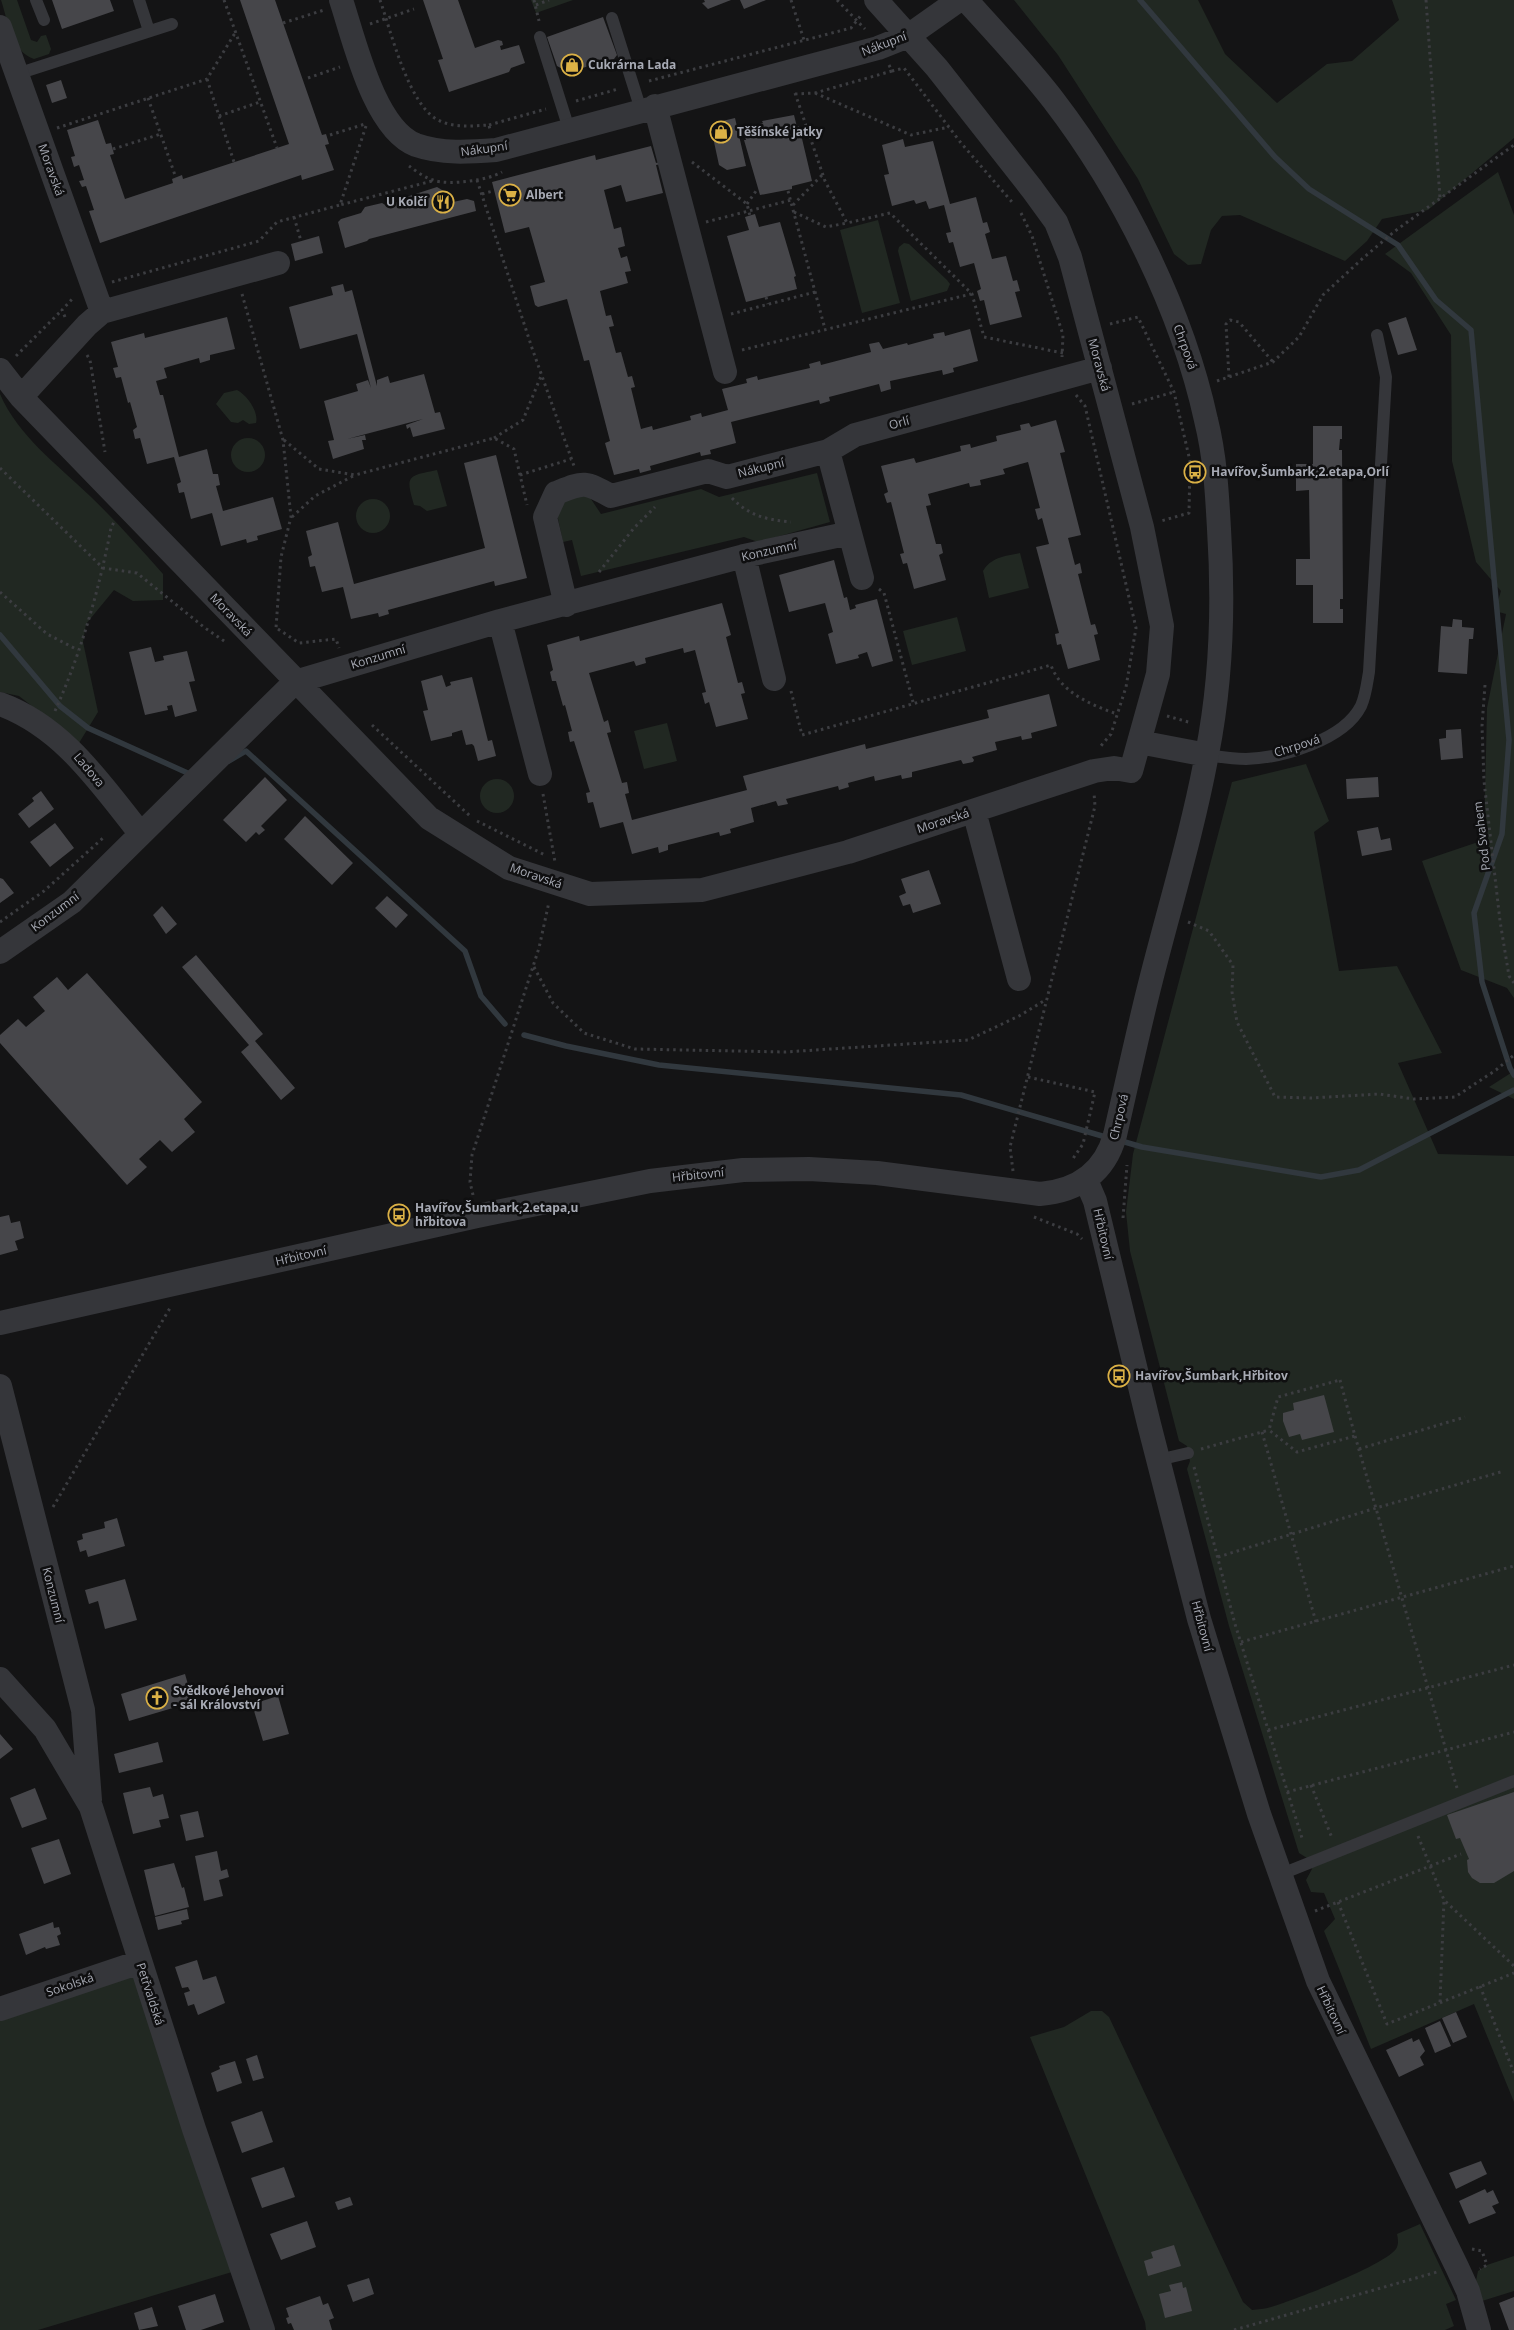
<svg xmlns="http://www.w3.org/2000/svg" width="1514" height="2330" viewBox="0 0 1514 2330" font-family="'Open Sans',sans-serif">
	<rect width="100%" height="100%" fill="#141415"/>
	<path fill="#212822" d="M1,0H17L31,40L37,42L41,36L46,35L51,49L49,54L34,59C11,51 8,21 1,0Z
		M531,0H573L536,13Z
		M1014,0H1198L1225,54L1277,103L1327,64L1352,61L1399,20L1392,0H1514V138L1428,210L1382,219L1367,241L1345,261L1240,215L1222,216L1211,230L1201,264L1188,265L1174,254L1138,179L1058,55Z
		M1498,172L1514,215V998L1507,988L1461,970L1422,861L1484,840L1487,708L1506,614L1495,611L1501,591L1476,562L1452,461L1451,335L1411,273L1385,254Z
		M878,220L900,303L862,313L840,230Z
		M904,243L909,244L947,280L950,284L947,291L911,301L898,251L899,247Z
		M237,390C247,395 259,412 256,423L249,424L243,420L238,423L231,422L216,404L224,393Z
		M0,394C18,436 58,465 90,496C116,521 139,547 163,574V600L133,601L114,590L86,624L83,642L98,712L79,743L19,696L0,692Z
		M231 455a17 17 0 1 1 34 0a17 17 0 1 1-34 0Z
		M437,470L447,506L427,511L420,506L414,505C405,475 408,476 437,470Z
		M817,473L830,522L758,542L744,537L581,576L572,540L563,542L557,514L561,501L575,494L589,496L601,514L701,489L719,497Z
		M356 516a17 17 0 1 1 34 0a17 17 0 1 1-34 0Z
		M1020,553L1029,588L989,598L983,571C991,557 1005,556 1020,553Z
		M957,617L966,651L912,665L903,631Z
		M667,723L677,761L644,769L634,731Z
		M1306,764L1329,821L1314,832L1339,971L1397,966L1442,1053L1398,1063L1438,1154L1514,1156V2102L1474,2004L1371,2049L1324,1931L1335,1919L1324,1893L1311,1892L1306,1880L1312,1869L1307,1858L1299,1853L1229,1626L1187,1469L1190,1461L1187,1446L1179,1441L1130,1251L1126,1212L1133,1154L1232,782Z
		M480 796a17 17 0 1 1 34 0a17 17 0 1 1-34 0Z
		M1514,1071V1099L1489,1087Z
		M140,1962L242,2269L38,2330H0V2009Z
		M1091,2011H1102L1109,2017L1243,2302L1252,2310C1258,2309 1265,2309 1271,2307C1292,2301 1385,2265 1396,2249C1399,2244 1398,2239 1397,2234L1420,2224L1456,2300L1446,2304L1454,2326L1445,2330H1146L1145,2322L1030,2037L1064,2027Z
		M1514,2256V2291L1482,2301L1476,2281L1478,2271L1487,2265Z"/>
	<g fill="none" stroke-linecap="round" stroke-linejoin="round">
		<path stroke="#31383e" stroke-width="5.5" d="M1140,0L1275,157L1309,189L1398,245L1436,300L1471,330L1509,740L1502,834L1474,913L1482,982L1510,1068L1514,1075
			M0,635L60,706L88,728L192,775
			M229,761L246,751L465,951L481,996L505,1024
			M524,1035L566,1046L659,1065L961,1095L1109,1138
			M1118,1140L1142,1147L1321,1177L1359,1170L1514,1090"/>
	</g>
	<path fill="#46464a" d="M52,0H110L114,11L62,29Z
		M240,0H275L322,135L326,134L329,144L325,145L334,170L302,180L301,175L100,243L89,211L94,210L86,186L82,187L79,181L84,180L79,165L74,167L71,157L75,156L67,130L98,120L106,144L111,143L114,154L110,155L125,199L173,183L172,179L182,175L183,179L289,144Z
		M423,0H458L475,48L498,40L502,41L503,45L500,46L501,50L519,45L525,63L511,68L509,72L449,92L438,60L443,59Z
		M704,0H731L708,9L702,3L705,2Z
		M740,0H766L744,9Z
		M603,17L617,55L614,59L568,72L557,66L547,37Z
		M61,80L67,98L52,103L46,85Z
		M794,115L797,127L799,126L812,181L792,186V189L760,195L744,140H746L743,128L763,123L762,121Z
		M735,118L746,166L727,170L719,165L711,128L714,123Z
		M903,139L905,147L933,141L950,204L976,197L983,223L987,222L990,232L985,234L992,259L1006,256L1013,281L1017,280L1020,291L1015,292L1022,317L990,325L984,300L980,301L977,291L981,289L974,263L960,267L953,242L949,243L946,233L951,232L944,205L929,209L926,201L916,204L914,200L892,206L884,175L889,174L882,145Z
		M651,146L656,163L660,162L661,164L656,165L663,193L626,202L621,185L604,190L614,229L621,227L625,246L618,248L621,258L627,256L631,271L625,272L628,283L600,291L606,316L611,315L614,326L609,327L616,353L621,352L628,377L632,376L635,387L631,388L641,429L652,426L653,430L691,420L690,416L701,413L702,417L728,410L722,389L747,383L746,379L757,376L758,380L810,368L809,364L820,361L821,365L871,352L869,344L879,342L883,349L907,343L908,345L934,338L933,334L944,332L945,336L970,329L978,361L953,368L954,372L943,375L942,370L890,381L891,389L881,392L879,384L829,397L830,401L820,404L819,400L731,422L736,443L710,450L711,454L701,456L700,452L650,466L651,470L640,473L639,469L614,475L605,443L610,441L589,360L584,361L567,299L538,307L535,305L530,286L545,282L529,227L505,233L492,182L595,155L596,160Z
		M437,187L452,196L453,202L467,199L474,201L476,211L369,239L367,241L345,248L338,222L341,219L361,213L365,207L382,203L387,206L391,199L398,203L400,199Z
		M755,214L759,227L780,222L796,276L794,277L797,289L746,302L727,236L749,230L745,217Z
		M319,236L323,253L295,261L291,244Z
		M343,284L345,292L352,290L377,386V380L388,376L390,383L424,374L435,413L440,412L445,429L413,437L410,427L407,429L406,425L423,419L347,439L365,435L366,440H362L364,449L333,459L328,441L334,440L324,401L358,391L356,384L368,380L371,388L357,334L300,349L289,307L333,295L331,287Z
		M227,317L235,349L210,355V360L200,363L199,358L164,368L167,378L156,381L160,395H163L179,457L207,449L213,474H218L220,485L216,486L223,511L273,497L282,529L257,536L258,540L247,543L246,539L221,546L212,513L191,519L184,492L179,493L177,484L181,482L174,457L147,464L140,438L135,439L133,430L137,427L130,402L128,403L121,377L116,378L113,368L118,367L111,342L144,333L145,338Z
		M1406,317L1417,350L1398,355L1388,323Z
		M1056,420L1065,452L1060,453L1081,535L1068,538L1075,565L1080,563L1082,573L1078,574L1091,625L1095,624L1098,634L1094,635L1100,660L1068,669L1061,644L1057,645L1055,634L1059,633L1036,547L1049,544L1042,518L1038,520L1035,509L1040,508L1028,462L1003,469L1005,474L980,480L981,485L970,487L969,483L928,494L931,505L926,506L936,544H941L943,553L939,555L946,580L914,589L907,563L903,564L900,554L904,553L891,502L887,503L884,494L888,492L881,466L914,458L916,463L961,451L960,446L970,444L971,448L997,441L996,436L1021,430L1020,425L1029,423L1031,427Z
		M1313,426H1342V439H1340L1339,450H1342L1343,599H1340V609H1343V623H1313V585H1296V559H1310L1309,490L1296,491V464H1313Z
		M496,455L527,578L495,586L494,581L388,610L389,614L379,617L378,613L351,619L343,587L322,592L315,566L310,567L308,557L312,555L306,531L338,522L354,584L485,548L464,463Z
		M834,560L844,598L847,597L850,610L856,608L855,605L877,599L893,661L872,667L867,652L858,655L859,658L836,664L828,634L833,632L825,603L789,612L779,575Z
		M722,603L731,635L726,637L738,683L742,682L745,693L741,694L748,719L716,727L709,702L705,704L702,693L706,692L695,650L684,653L683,648L645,658L646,663L636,666L634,661L589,673L604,722L608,720L611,732L607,733L622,783L627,782L629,793L625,794L632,820L747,790L743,776L865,744L866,749L989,718L987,710L1049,694L1057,726L1031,733L1032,738L1022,740L1021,736L995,742L997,750L972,757L974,760L973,762L963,764L961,760L912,772V777L902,779L901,775L875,781L874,776L848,783L849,787L839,790L838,786L786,799L788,804L778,806L776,801L751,808L754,822L730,829L731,833L720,836L719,832L668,845V850L659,853L658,847L632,854L623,822L600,828L593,802L588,803L586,793L590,792L574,741L570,742L568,732L572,731L565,705L563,706L556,681H552L550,672L553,670L547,645L579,636L580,641Z
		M1453,619L1462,620V627L1474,628L1473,639H1469L1467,674L1438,672L1441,626L1452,627Z
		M151,647L155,662L164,660L163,656L187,651L195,681L189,682L197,711L175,717L172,705L167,706L168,710L145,715L129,652Z
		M442,675L446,687L451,685L450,682L472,677L488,741L492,740L496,756L478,761L474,746L472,744L466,745L462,730L452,733V736L431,741L423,711L428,710L421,681Z
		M1461,729L1463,758L1441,760L1439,739L1446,738V730Z
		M265,777L287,800L261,826L265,830L259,835L256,832L246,842L223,820Z
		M1378,777L1379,797L1347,799L1346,779Z
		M41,791L54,809L29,828L18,814L34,801L32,798Z
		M305,816L353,863L332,885L284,839Z
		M55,823L74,848L50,867L30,842Z
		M1378,827L1381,840L1390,838L1392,850L1362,856L1357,831Z
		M929,870L941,904L913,913L910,904L903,906L899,896L906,893L901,879Z
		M0,878L3,879L14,893L0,903Z
		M387,896L408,915L396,928L375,908Z
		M162,906L177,924L166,934L153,915Z
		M196,955L263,1034L255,1041L295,1088L281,1100L241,1052L249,1045L182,967Z
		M87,973L202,1102L184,1119L195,1132L172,1152L160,1140L139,1159L147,1167L127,1185L0,1043V1035L18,1019L26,1027L45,1011L33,997L57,977L68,990Z
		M9,1215L11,1223L20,1221L24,1238L15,1241L18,1250L0,1255V1217Z
		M1324,1395L1334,1432L1302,1440L1300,1434L1289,1437L1283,1421V1413L1294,1410L1293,1403Z
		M117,1518L125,1546L88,1557L86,1550L80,1552L77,1541L83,1539L82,1534L105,1528L104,1522Z
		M125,1579L137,1620L105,1629L98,1601L89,1604L85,1590Z
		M185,1674L193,1702L129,1721L121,1694Z
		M278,1696L289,1734L263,1741L252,1704Z
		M0,1734L13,1749L0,1759Z
		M158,1742L163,1762L119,1773L114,1754Z
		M150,1787L153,1797L163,1794L169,1818L159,1820L161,1827L133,1834L123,1793Z
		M35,1788L47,1819L22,1828L10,1798Z
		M1514,1792V1871L1494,1883H1480L1472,1878L1468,1872L1467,1860L1469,1859L1460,1838L1456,1839L1447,1815Z
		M198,1811L204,1837L186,1841L180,1815Z
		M59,1839L71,1874L44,1884L31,1848Z
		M217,1851L221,1871L227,1869L229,1877L219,1880L223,1896L204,1901L195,1856Z
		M174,1863L182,1888L184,1887L189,1907L155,1916L144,1870Z
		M187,1909L189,1919L181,1921L182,1924L158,1930L155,1917Z
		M53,1922L54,1928L59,1927L61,1934L57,1936L60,1945L46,1949L45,1947L26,1955L19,1934Z
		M197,1960L203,1980L216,1976L225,2003L198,2015L194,2004L188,2006L184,1993L190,1991L188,1987L182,1988L175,1967Z
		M1456,2012L1467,2037L1453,2043L1442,2018Z
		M1440,2021L1451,2046L1435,2053L1425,2028Z
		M1412,2038L1413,2042L1419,2039L1425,2051L1420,2057L1424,2065L1399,2077L1386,2050Z
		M257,2055L264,2078L253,2081L246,2059Z
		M235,2061L242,2083L217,2092L211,2073L220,2069L219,2066Z
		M262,2111L273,2142L242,2153L231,2122Z
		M1481,2161L1487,2174L1456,2189L1449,2173Z
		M284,2167L295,2197L262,2208L251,2178Z
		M1485,2189L1487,2193L1493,2190L1499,2203L1492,2206L1496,2213L1469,2224L1459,2201Z
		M350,2197L353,2205L338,2210L335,2202Z
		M307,2221L316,2247L281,2260L270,2234Z
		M1174,2245L1181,2266L1148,2276L1144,2261L1153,2258L1151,2252Z
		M369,2278L374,2294L353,2302L347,2285Z
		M1182,2282L1183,2288L1186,2287L1192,2311L1165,2318L1159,2294L1171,2291L1169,2285Z
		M215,2294L224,2322L201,2330H186L178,2306Z
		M320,2296L323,2305L328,2303L334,2318L329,2320L332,2330H294L291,2323L288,2324L286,2318L289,2317L286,2308Z
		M1514,2297V2330H1509L1499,2303Z
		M152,2307L158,2326L139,2330L134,2313Z"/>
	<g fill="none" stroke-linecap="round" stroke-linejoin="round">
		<path stroke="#3c3d41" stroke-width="3" stroke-dasharray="2.5 4" stroke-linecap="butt" d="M224,0L277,148
			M380,0C391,31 409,108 440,121C456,128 472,126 489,125L490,130
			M534,0L539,21
			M791,0L804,40
			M837,0L865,29
			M1426,0L1440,198
			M536,5L549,0
			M283,23L324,10
			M370,24L414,9
			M889,65L892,71L904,68L961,143L1012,202
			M308,78L340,67
			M207,79L234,162
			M649,81L851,28L862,14
			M795,93L825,181L847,223L890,213L972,294L984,337L1063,353
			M815,93L911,135L949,127
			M795,94L815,93L892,71
			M148,98L176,178
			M576,101L618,89
			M219,116L260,102
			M489,125L546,109
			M366,126L340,205L432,181
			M57,128L207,79L235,33
			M330,135L365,124
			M113,149L161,134
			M692,162L747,204L750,216
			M409,166C416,171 425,178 433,180C449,186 489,180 502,172
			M477,180L532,348L574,466
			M788,191L825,329
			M482,194L493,191
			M747,204L758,188
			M793,205L823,174
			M794,212L826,227L847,223
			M1021,213L1032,236L1063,335L1062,357
			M294,217L301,241
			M706,222L791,200
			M112,282L259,241L277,222L340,205
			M242,294L283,440L291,517L281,557L276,628
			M766,297L768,304
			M731,314L815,292
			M65,317L62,310L74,297
			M1110,324L1138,317L1174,392L1190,461L1189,513L1161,521
			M742,350L971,294
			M87,355L90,360L105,452
			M16,356L61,311
			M1229,377L1226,324L1230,320L1239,322L1273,362
			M1217,381L1273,362L1299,337L1323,295L1362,259L1395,231L1514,145
			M1076,395L1085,406L1136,628L1126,687L1111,734L1100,747
			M1132,404L1174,392
			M494,438L523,420L541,376
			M284,440L319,469L355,475L494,438L514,449L527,505
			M0,468L103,568L137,573L205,628L227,643
			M520,475L571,459
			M732,498C749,516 768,520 791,522
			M292,517L315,496L355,475
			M599,572L634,528L655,507
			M879,589L884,593L913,702
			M0,592L47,634L78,650
			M278,629L299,643L336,639L339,648
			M1485,685L1482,726L1484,781L1500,921L1509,976L1514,983
			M791,691L802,735L1051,665C1060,692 1091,705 1117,714
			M55,711C81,653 99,590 111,528L114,522
			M1167,716L1192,723
			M372,725L470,816
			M543,794L555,862
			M477,821L545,855
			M0,922L44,891L103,838
			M1188,922L1209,931L1233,965L1232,992L1237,1022L1275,1097L1311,1098L1379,1094L1414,1099L1455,1097L1496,1070L1514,1055
			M534,967L553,1003L584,1033L635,1049L785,1052L968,1040L1019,1016L1047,999
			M1028,1077L1095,1092L1083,1144L1072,1160
			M1013,1171L1010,1147L1095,806L1094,793
			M473,1195L470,1182L472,1155L539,948L549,902
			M1034,1217L1077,1234L1082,1239
			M1123,1218L1127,1165
			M1340,1380L1355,1436L1297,1452L1269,1430L1278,1397Z
			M1262,1432L1316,1622
			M1355,1436L1457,1788
			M1201,1449L1269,1430
			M1359,1449L1465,1417
			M1194,1467L1235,1624L1302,1838
			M53,1507L170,1308
			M1218,1557L1376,1508L1504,1471
			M1241,1642L1514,1566
			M1268,1730L1514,1665
			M1311,1785L1332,1838
			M1287,1792L1514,1732
			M1418,1836L1444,1900L1514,1966
			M1338,1902L1387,2024L1514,1973
			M1315,1911L1461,1854
			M1480,1986L1514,2073
			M1440,2002L1444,1900
			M1472,2249L1482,2251L1487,2265L1480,2269
			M1234,2330L1437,2272"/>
		<path stroke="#35363a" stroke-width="12" d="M36,0L44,20
			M139,0L149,31
			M612,18L641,110
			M540,37L569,129
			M17,74L172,24
			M1207,755C1220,757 1233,759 1246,759C1282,758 1344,740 1361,706C1366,695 1367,683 1369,672L1386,377L1377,335
			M1158,1460L1188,1453
			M1279,1875L1514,1781"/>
		<path stroke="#35363a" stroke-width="24" d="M341,0C354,39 374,129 416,145C442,154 469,152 496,150L878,48L908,36L959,0
			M0,27L102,312
			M655,106L725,372
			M0,370L21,397L429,818L509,868L590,894L702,890L848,852L1094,771L1114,768L1131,771L1158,674L1162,626L1142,527L1070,257L1056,222L1032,189L937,68L876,0
			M21,397L87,325L102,312L278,263
			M828,451L862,578
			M744,556L774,679
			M566,605L545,517L556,493C584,482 584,481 611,496L708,471L727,477L828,451L855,435L1100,368
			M500,621L540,774
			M0,704C63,727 100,783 140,833
			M1139,742L1207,755
			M974,811L1019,979
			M0,952L72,902L295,682L500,621L744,556L850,533
			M1086,1180L1095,1201L1149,1424L1199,1619L1259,1814L1318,1981L1457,2267L1468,2291L1479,2330
			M0,1323L477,1216L650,1181L743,1170L809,1169L877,1173L1040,1194C1078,1191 1105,1172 1115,1135C1127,1083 1138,1031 1151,980C1170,905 1193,830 1207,754C1222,678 1224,606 1219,529C1217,492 1215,456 1206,420C1182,310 1123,191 1054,101C1027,66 996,33 966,0
			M0,1386L83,1710L90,1800
			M0,1679L45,1729L91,1807L194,2129L263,2330
			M0,2009L140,1962"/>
	</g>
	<defs>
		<g id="shop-ring" transform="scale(1.125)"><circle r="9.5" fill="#0f0f10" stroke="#dbb146" stroke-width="1.5"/><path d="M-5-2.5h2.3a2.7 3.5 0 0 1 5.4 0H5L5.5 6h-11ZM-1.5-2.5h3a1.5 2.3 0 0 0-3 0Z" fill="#dbb146"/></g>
		<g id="supermarket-ring" transform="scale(1.125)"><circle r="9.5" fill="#0f0f10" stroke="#dbb146" stroke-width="1.5"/><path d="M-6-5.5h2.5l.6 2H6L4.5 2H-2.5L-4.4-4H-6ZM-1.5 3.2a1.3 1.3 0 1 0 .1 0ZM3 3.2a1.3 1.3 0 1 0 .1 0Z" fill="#dbb146"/></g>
		<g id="restaurant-ring" transform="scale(1.125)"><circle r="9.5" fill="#0f0f10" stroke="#dbb146" stroke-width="1.5"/><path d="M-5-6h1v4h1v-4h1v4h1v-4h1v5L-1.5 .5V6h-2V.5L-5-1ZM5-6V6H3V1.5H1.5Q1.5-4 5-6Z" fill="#dbb146"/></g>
		<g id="bus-ring" transform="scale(1.125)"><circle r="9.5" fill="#0f0f10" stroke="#dbb146" stroke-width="1.5"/><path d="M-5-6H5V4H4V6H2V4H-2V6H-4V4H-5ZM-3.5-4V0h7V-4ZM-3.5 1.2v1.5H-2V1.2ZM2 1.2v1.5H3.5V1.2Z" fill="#dbb146"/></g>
		<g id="church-ring" transform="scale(1.125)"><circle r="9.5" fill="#0f0f10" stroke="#dbb146" stroke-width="1.5"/><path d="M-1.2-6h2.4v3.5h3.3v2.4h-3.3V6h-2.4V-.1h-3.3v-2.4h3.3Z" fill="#dbb146"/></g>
	</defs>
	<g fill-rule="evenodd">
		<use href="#shop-ring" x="572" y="65"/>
		<use href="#shop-ring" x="721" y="132"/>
		<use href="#supermarket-ring" x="510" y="195"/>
		<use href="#restaurant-ring" x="443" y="202"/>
		<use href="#bus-ring" x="1195" y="472"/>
		<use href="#bus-ring" x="399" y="1215"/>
		<use href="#bus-ring" x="1119" y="1376"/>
		<use href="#church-ring" x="157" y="1698"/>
	</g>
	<g text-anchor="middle" stroke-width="5" stroke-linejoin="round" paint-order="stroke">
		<g font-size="12" fill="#a7aab4" stroke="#0f0f10">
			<text transform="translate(884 44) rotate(-21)" y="4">Nákupní</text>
			<text transform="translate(484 149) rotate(-8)" y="4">Nákupní</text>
			<text transform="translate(51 170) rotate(70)" y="4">Moravská</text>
			<text transform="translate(1185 347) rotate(70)" y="4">Chrpová</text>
			<text transform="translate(1099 365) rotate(75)" y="4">Moravská</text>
			<text transform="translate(899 423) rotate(-15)" y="4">Orlí</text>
			<text transform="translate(761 468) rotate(-14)" y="4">Nákupní</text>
			<text transform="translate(769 551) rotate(-13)" y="4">Konzumní</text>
			<text transform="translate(231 615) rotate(46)" y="4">Moravská</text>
			<text transform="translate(378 657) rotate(-17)" y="4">Konzumní</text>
			<text transform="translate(1297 746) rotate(-18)" y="4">Chrpová</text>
			<text transform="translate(89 770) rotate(50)" y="4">Ladova</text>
			<text transform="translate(943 821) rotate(-18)" y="4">Moravská</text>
			<text transform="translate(1482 836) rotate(-97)" y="4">Pod Svahem</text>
			<text transform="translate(536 876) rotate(19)" y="4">Moravská</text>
			<text transform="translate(55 912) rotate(-37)" y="4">Konzumní</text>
			<text transform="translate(1119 1117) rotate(-77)" y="4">Chrpová</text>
			<text transform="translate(698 1175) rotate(-6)" y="4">Hřbitovní</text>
			<text transform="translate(1103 1234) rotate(77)" y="4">Hřbitovní</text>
			<text transform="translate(301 1256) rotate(-13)" y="4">Hřbitovní</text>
			<text transform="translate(53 1595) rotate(76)" y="4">Konzumní</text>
			<text transform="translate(1202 1626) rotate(75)" y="4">Hřbitovní</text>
			<text transform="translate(70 1985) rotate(-19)" y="4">Sokolská</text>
			<text transform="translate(150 1994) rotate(72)" y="4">Petřvaldská</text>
			<text transform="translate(1331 2010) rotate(65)" y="4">Hřbitovní</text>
		</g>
		<g font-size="12" font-weight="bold" fill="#a7aab4" stroke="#0f0f10" text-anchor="start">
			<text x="588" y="69">Cukrárna Lada</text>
			<text x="737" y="136">Těšínské jatky</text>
			<text x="526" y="199">Albert</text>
			<text x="427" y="206" text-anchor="end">U Kolčí</text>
			<text x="1211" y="476">Havířov,Šumbark,2.etapa,Orlí</text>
			<text x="415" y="1212">Havířov,Šumbark,2.etapa,u<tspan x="415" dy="14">hřbitova</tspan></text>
			<text x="1135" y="1380">Havířov,Šumbark,Hřbitov</text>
			<text x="173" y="1695">Svědkové Jehovovi<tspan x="173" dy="14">- sál Království</tspan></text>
		</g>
	</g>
</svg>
